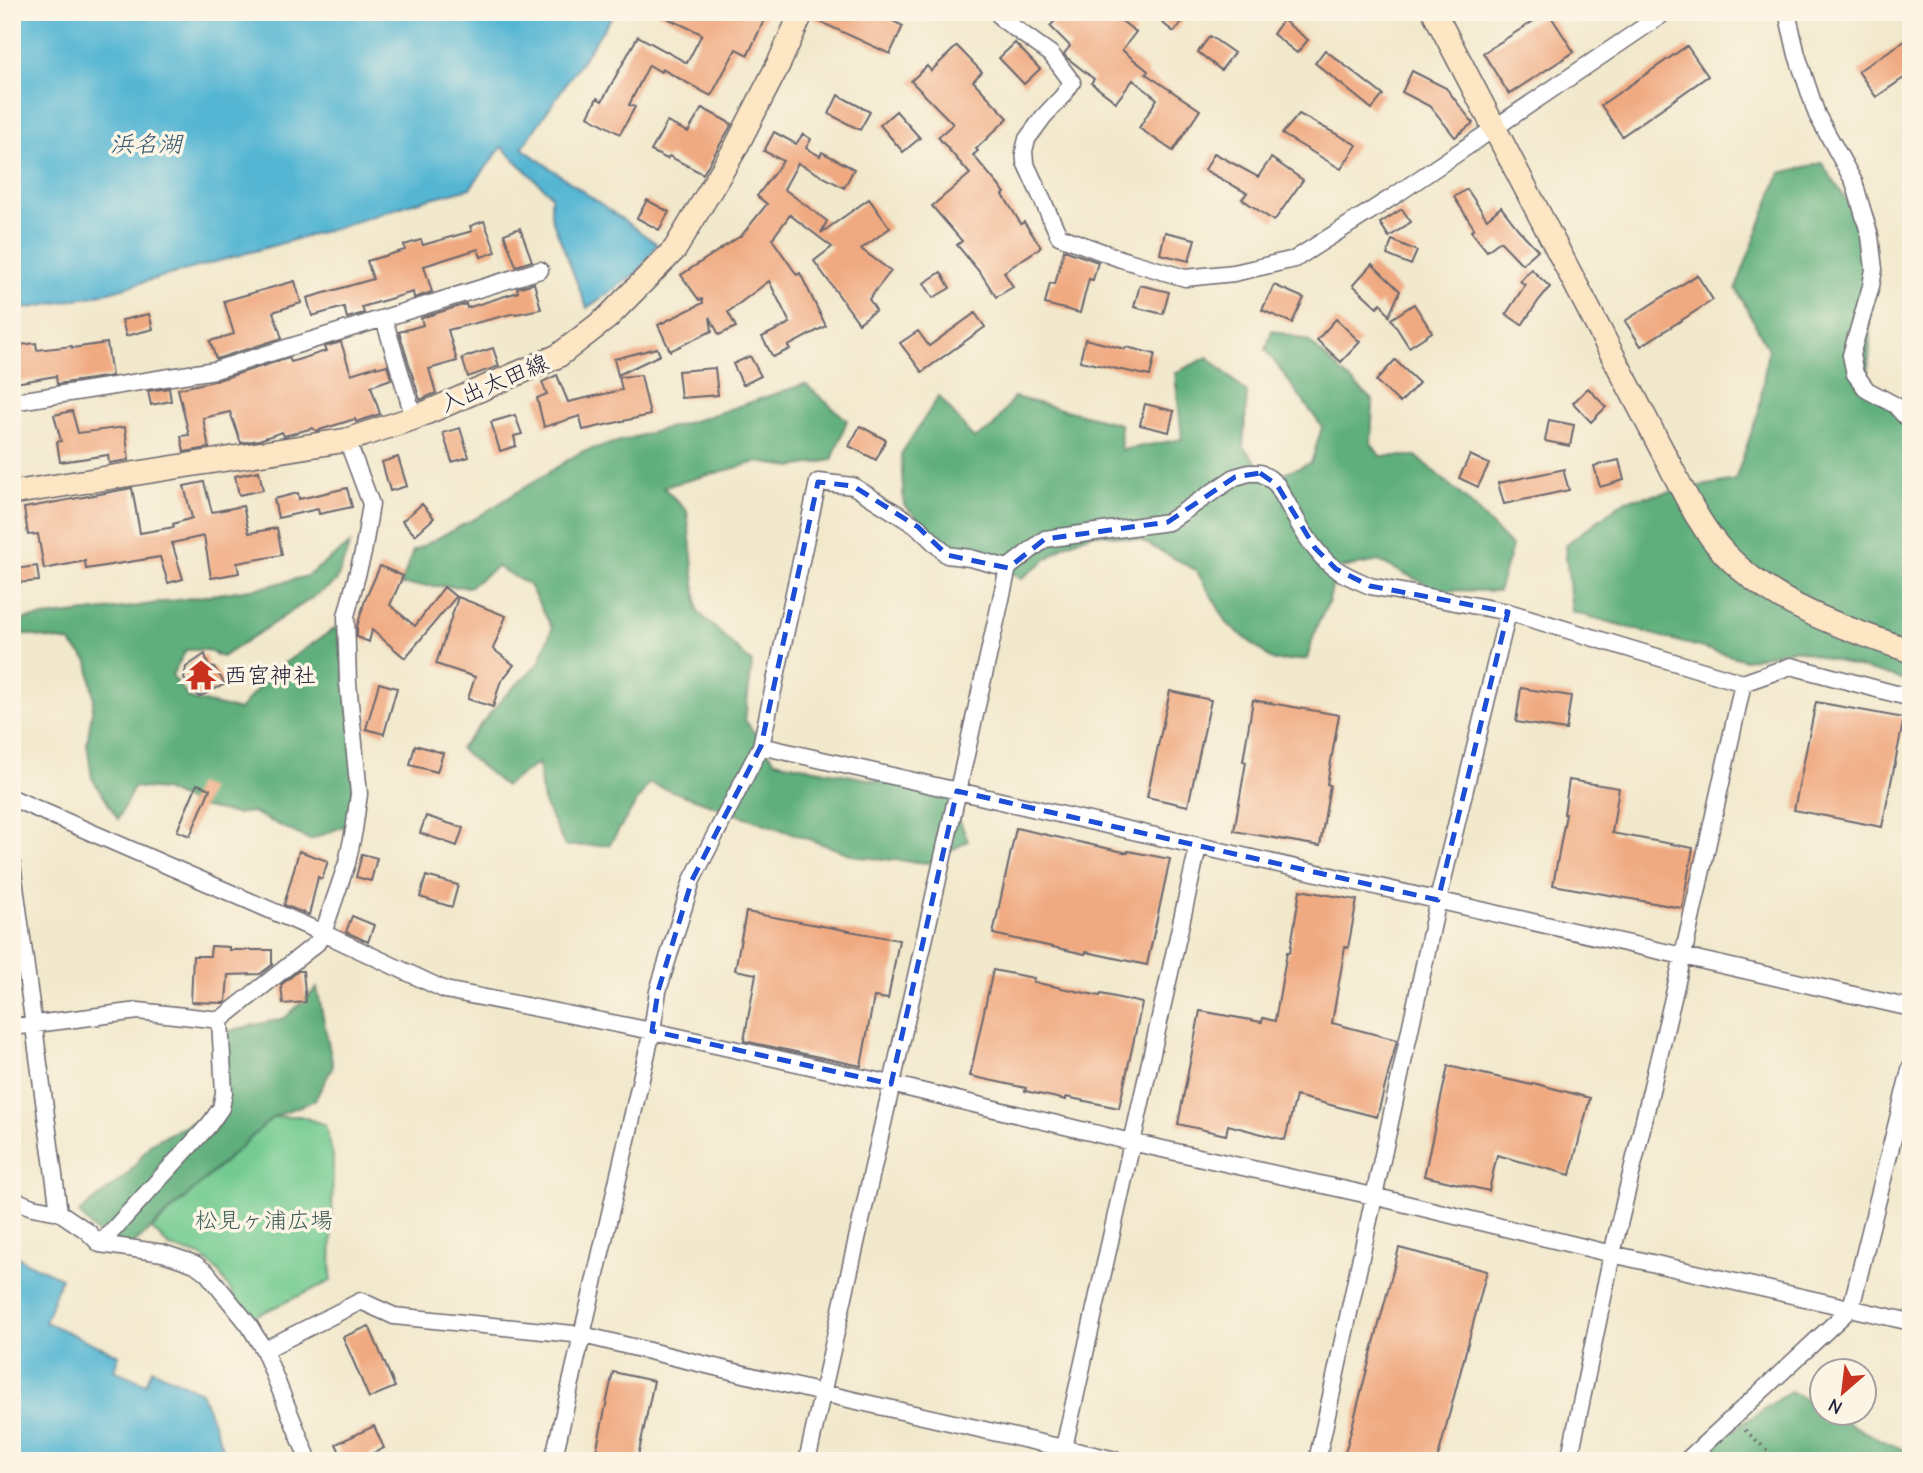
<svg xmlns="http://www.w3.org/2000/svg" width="1923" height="1473" viewBox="0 0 1923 1473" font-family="'Comic Neue','Klee One',sans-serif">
	<rect width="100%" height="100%" fill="#fcf5e5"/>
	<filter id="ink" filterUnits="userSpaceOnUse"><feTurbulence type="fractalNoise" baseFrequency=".0143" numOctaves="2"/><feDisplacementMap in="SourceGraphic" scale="14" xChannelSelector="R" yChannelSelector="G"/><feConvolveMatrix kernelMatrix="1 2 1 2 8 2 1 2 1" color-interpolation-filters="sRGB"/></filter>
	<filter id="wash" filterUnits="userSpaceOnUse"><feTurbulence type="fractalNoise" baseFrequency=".00686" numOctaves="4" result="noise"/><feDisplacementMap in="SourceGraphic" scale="28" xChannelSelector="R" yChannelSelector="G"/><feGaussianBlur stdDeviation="1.57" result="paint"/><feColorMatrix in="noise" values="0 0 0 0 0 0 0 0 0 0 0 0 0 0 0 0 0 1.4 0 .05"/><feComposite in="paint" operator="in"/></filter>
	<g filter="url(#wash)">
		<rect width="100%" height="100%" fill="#f2e8cc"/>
		<path fill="#73cb91" stroke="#4a7666" stroke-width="2" d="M300,1116L325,1125L333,1156L331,1281L249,1319L218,1271L201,1256L170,1247L152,1229L273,1117Z"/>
		<path fill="#5eaf7b" stroke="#40685b" stroke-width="2" d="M1822,163L1870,236V343L1867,390L1911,418V682L1794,649L1746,660L1572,612L1565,545L1626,500L1735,480L1759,410L1768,349L1736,288L1780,173Z
			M1272,330L1308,341L1373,401L1371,443L1380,456H1416L1468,501L1512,547L1498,591L1438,590L1379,561L1336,569L1329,601L1316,628L1307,659L1274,661L1228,624L1196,570L1140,540L1093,533L1065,545L1021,579L984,554L948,545L904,505L901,454L939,396L974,439L993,427L1014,397L1120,424L1121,450L1182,439L1175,373L1208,357L1247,393L1243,447L1270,478L1311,463L1322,427L1266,350Z
			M805,384L847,420L832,460L792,467L757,462L663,487L687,511L698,612L752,663L745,720L775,761L949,795L968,841L929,863L859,857L649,783L609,845L565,846L543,801L538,763L505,786L460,749L502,699L539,663L552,628L529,585L497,567L469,587L401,585L413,551L476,518L581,452L700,419Z
			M350,544L336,582L222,657L206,650H186L172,675L190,699L239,710L273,671L338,626L356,765L349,824L310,840L252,812L236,814L200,807L164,790L134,787L118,819L92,778L87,744L94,698L88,661L69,642L12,632V629L25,619L132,607L264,587L307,576Z
			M317,988L333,1066L315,1100L273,1117L133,1245L104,1242L79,1213L129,1173L151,1143L220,1108V1033L285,1018Z
			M1791,1391L1821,1408L1822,1414H1831L1870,1435L1911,1453V1461H1687Z"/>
		<path fill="#55b6d3" stroke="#3c6c87" stroke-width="2" d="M12,12H615L522,148L657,244L638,272L587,308L551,216V195L502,147L470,188L416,202L336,228L94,296L12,311Z
			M12,1253L26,1262L61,1278L45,1322L119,1355L114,1370L146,1384L152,1369L201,1392L228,1461H12Z"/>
		<g id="blocks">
			<path fill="#f0aa82" d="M654,12H757L766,16L748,55L736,49L711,96L662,69L661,72L649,65L629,105L635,107L620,134L588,116L597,98L602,101L638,36L687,63L702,34Z
				M816,12H875L903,26L890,54L814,19Z
				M1064,12H1110L1136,32L1122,50L1148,71L1146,74L1200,110L1173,151L1139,128L1157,99L1133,80L1116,102L1091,83L1094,79L1066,57L1064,54L1070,46L1050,26Z
				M1149,12H1176L1185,19L1174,32Z
				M1548,12L1574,52L1509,94L1483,53Z
				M1283,20L1308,40L1297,53L1273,34Z
				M1210,36L1234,53L1221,70L1198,52Z
				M1911,37V73L1876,97L1858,71Z
				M1015,43L1040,69L1024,84L999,58Z
				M957,46L982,72L973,81L1008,118L976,149L978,151L973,155L1005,193L1003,195L1021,224L1024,222L1041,247L1004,272L1013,287L996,297L982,275L957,245L962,241L932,206L970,174L938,137L953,124L911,81L927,66L931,71Z
				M1687,46L1708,76L1622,136L1601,105Z
				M1325,50L1383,95L1372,109L1315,63Z
				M1412,71L1446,88L1473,123L1455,137L1431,107L1402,92Z
				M838,95L870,112L860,130L829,114Z
				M702,108L732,124L703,174L669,156L667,159L651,151L667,122L688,132Z
				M896,111L920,138L903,152L880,125Z
				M1299,114L1357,145L1341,169L1282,134Z
				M774,132L796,144L803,134L811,139L806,148L820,156L822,152L854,169L844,188L798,163L784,189L827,221L821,233L869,199L890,228L861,249L891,271L869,299L876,310L859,323L814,261L832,247L790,215L772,239L797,275L800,273L826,326L788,346L790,349L773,357L762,337L790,323L769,281L728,312L736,327L719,335L710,317L712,331L670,351L658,325L703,303L702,299L699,300L681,275L742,235L767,204L757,196L783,161L764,151Z
				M1214,153L1258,177L1271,158L1303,180L1274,221L1242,199L1247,193L1205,170Z
				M1467,189L1487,219L1501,207L1518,229L1538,250L1522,264L1500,241L1487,251L1471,231L1474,228L1454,197Z
				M647,200L669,212L659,230L637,218Z
				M1402,209L1411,222L1389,237L1380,223Z
				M484,221L496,252L481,257L478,249L424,266L432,292L414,298L413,292L362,307L364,313L347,318L344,307L312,316L307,298L373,279L367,261L405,250L404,245L421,240L423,245L472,231L470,226Z
				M520,228L532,261L516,266L504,234Z
				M1165,232L1195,239L1189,261L1160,254Z
				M1392,240L1417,251L1411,265L1387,255Z
				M1064,250L1098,262L1093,280L1089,279L1080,313L1045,304L1050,283L1055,284Z
				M1372,264L1400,291L1389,316L1381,303L1377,307L1353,285Z
				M1531,269L1550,287L1539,300L1522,325L1506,314L1525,285L1520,281Z
				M941,272L950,288L933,298L924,283Z
				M1697,275L1713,300L1641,346L1625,321Z
				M295,281L301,303L273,312L282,338L216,359L210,341L234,334L224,301Z
				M534,283L541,309L516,314L515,313L448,330L457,361L429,369L436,393L420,400L399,332L423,325L421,318L466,304L467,308L518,292L517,288Z
				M1140,285L1169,292L1163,314L1134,307Z
				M1274,285L1304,298L1292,323L1262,310Z
				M1414,304L1432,332L1409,347L1391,319Z
				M975,313L985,327L922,372L900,343L918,331L929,346Z
				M149,314L153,329L126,336L122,320Z
				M1336,319L1360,342L1341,362L1317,340Z
				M1085,339L1125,349L1126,347L1155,354L1150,376L1080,361Z
				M341,342L351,374L376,366V368L387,365L391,379L371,386L380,414L356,422L355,419L316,431L313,428L284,436L282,432L259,440L241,443L230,412L203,418L209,448L184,452L181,436L189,435L178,389L218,380L289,358L291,362L326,351L324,347Z
				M36,343L37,350L72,346V348L107,343L112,376L57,384L56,376L15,383L12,362V346Z
				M493,348L499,366L468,377L462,358Z
				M657,348L660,355L618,375L614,359Z
				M750,356L761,376L743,385L733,364Z
				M1395,360L1419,383L1400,403L1376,381Z
				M715,368L718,395L681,398L678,371Z
				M557,375L568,402L622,390L619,377L641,375L650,415L583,430L580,416L544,427L537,398L547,394L542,382Z
				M169,388L171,401L151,405L148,391Z
				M1588,388L1606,407L1591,422L1573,403Z
				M1145,404L1174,411L1169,432L1140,425Z
				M72,411L78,433L125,427L129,460L109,463L108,455L60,462L57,442L61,441L54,415Z
				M515,415L522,434L514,436L516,446L500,451L491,422Z
				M1549,420L1574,425L1570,446L1545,441Z
				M860,426L886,440L876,460L849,446Z
				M460,428L469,457L452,462L443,433Z
				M1470,455L1489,464L1478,487L1459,478Z
				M398,457L407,486L390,491L382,462Z
				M1619,460L1624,480L1600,487L1594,466Z
				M1565,469L1564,473L1569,490L1504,504L1498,483Z
				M259,471L263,490L239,495L235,476Z
				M204,482L212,512L243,506L249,533L277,528L282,555L237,563L239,573L211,578L204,536L172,543L183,579L168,583L160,557L86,569L85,561L44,569L38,534L28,535L24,508L132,488L140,533L174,527L173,524L192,518L184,486Z
				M347,488L352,507L319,514L318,509L278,518L274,499L298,493L299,499Z
				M422,504L434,518L415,535L402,521Z
				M37,566L39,581L15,583L14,569Z
				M380,566L403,576L390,605L415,626L444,587L456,597L405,658L372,630L369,642L357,637V627L365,600Z
				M458,597L506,616L493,649L514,665L500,683L493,707L468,699L475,677L436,664Z
				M205,654L209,668L214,667L225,684L199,697L184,679L186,667Z
				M379,683L397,688L384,734L366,729Z
				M1521,688L1571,696L1566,730L1516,722Z
				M1170,691L1211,700L1188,806L1147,797Z
				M1253,700L1339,715L1327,784L1330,785L1320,846L1234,831L1246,762L1243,761Z
				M1816,702L1904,718L1882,827L1794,810Z
				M415,745L443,753L437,772L410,765Z
				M1569,780L1619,788L1612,833L1693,848L1682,908L1553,885L1566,814H1564Z
				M197,784L210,789L190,836L177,831Z
				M426,816L463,828L457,846L420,833Z
				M1016,828L1128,853V851L1170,859L1147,965L1086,952L1085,954L993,934Z
				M299,851L328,861L322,879L318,877L309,915L284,905Z
				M362,854L377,858L371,881L356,877Z
				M426,876L458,885L452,907L420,897Z
				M1300,890L1357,900L1348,948L1345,947L1332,1023L1397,1040L1377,1117L1296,1096L1285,1140L1228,1125L1226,1135L1178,1124L1200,1011L1262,1022L1263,1018L1275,1021L1287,952H1290Z
				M746,912L899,940L888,999L874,997L861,1066L744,1041L756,974L735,970Z
				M352,916L374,925L368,942L346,932Z
				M211,946L229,947V950H272V965L260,974L228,975L226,1002L224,1003L191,1002L193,956H210Z
				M993,970L1034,978L1033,982L1100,996L1101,994L1142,1003L1119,1108L1066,1097V1100L1025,1091L1026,1088L970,1076Z
				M298,971H303L306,1002L283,1004L281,985Z
				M1448,1066L1532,1085L1533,1083L1590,1098L1570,1175L1497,1155L1489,1191L1424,1176Z
				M1399,1248L1487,1271L1437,1461H1359L1344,1457Z
				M369,1326L395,1387L369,1398L343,1337Z
				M613,1372L654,1381L637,1461H594Z
				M374,1426L384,1448L357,1461H344L336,1444Z"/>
		</g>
	</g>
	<g filter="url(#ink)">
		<use href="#blocks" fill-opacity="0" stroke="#6b676e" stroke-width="2"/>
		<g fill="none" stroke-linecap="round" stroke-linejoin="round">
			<g stroke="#6b676e" stroke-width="19">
				<path id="street" d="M997,12L1003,20L1051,54L1072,82L1063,96L1044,116L1027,139L1024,151L1025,162L1059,236L1121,259L1185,278L1234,273L1295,259L1394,196L1666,12
					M1787,12L1797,55L1817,115L1854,182L1870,236L1874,269L1871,286L1851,355L1855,374L1867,390L1895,405L1905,416L1911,420
					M384,319L414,418
					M12,402L215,370L540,270
					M761,746C1144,834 1527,921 1911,1008
					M12,798L323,933L445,990L652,1031L891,1084L1131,1142L1373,1196L1612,1254L1911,1322
					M12,864L59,1212
					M12,1027L138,1011L220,1020L317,943L323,933L347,863L354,830L359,794L348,683L346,616L363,553L371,504L347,440
					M12,1199L32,1207L59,1212L87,1231L100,1244L163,1253L195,1264L207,1273L249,1325L264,1350L309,1461
					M100,1244L209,1125L221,1108L224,1093L220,1020
					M264,1350L361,1301L394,1316L583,1335L822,1393L1120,1461
					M553,1461L652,1031L658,991L692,880L761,746L818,482L853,486L918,527L947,555L970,558L1008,568
					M807,1461L1008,568L1045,539L1168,522L1235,477L1249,473H1260L1269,478L1277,485C1292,510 1305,541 1327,562C1338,573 1355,579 1370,586L1508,612L1743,683L1791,666L1911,698
					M1061,1461L1198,847
					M1317,1461L1438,900L1508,612
					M1569,1461L1612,1254L1683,956L1743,683
					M1686,1461L1851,1308L1911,1066"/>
			</g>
			<g stroke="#6b676e" stroke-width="26">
				<path id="secondary" d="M1434,12L1664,454C1682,488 1699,527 1726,555C1775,606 1846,629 1911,651
					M12,493L347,440L414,418L558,356L607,318L675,249L735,149L780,61L802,12"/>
			</g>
			<path stroke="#6b676e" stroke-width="3.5" stroke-dasharray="2 5" stroke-linecap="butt" d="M1745,1430L1770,1453L1784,1461"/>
			<use href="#street" stroke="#fff" stroke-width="16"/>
			<use href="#secondary" stroke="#fce6c4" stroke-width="23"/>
		</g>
	</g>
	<path fill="none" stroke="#1d4ed8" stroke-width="5" stroke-dasharray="14 9" stroke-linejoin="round" d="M1260,473L1277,485L1315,548L1336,569L1370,586L1508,612L1438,900L957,791L891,1084L652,1031L658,991L692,880L761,746L818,482L853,486L918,527L947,555L1008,568L1045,539L1168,522L1235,477Z"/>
	<defs>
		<g id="temple-bare" transform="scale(2.415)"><path d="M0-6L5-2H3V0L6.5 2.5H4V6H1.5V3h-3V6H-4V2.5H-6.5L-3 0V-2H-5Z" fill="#c8321e" stroke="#fcf5e5" stroke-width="2.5" paint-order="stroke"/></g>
	</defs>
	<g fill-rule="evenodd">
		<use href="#temple-bare" x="201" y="675"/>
	</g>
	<g text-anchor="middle" stroke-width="7" stroke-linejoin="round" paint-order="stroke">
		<g font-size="23" fill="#22223b" stroke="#fcf5e5">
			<text transform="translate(494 383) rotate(-23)" y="8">入出太田線</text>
		</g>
		<g font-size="23" fill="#22223b" stroke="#fcf5e5" text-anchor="start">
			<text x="224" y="683">西宮神社</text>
		</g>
		<g font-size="23" fill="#3e5d59" stroke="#fcf5e5">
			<text x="264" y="1228">松見ヶ浦広場</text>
		</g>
		<g font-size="24" font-style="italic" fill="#345670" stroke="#fcf5e5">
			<text x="146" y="152">浜名湖</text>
		</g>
	</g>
	<rect width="1923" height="1473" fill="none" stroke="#fcf5e5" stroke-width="42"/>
	<g transform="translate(1843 1392) rotate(208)"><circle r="33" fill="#fcf5e5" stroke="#a5a1a1" stroke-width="2"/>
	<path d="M0-5L12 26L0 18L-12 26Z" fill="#c8321e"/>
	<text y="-10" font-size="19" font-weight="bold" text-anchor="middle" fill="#22223b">N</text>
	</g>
</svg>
